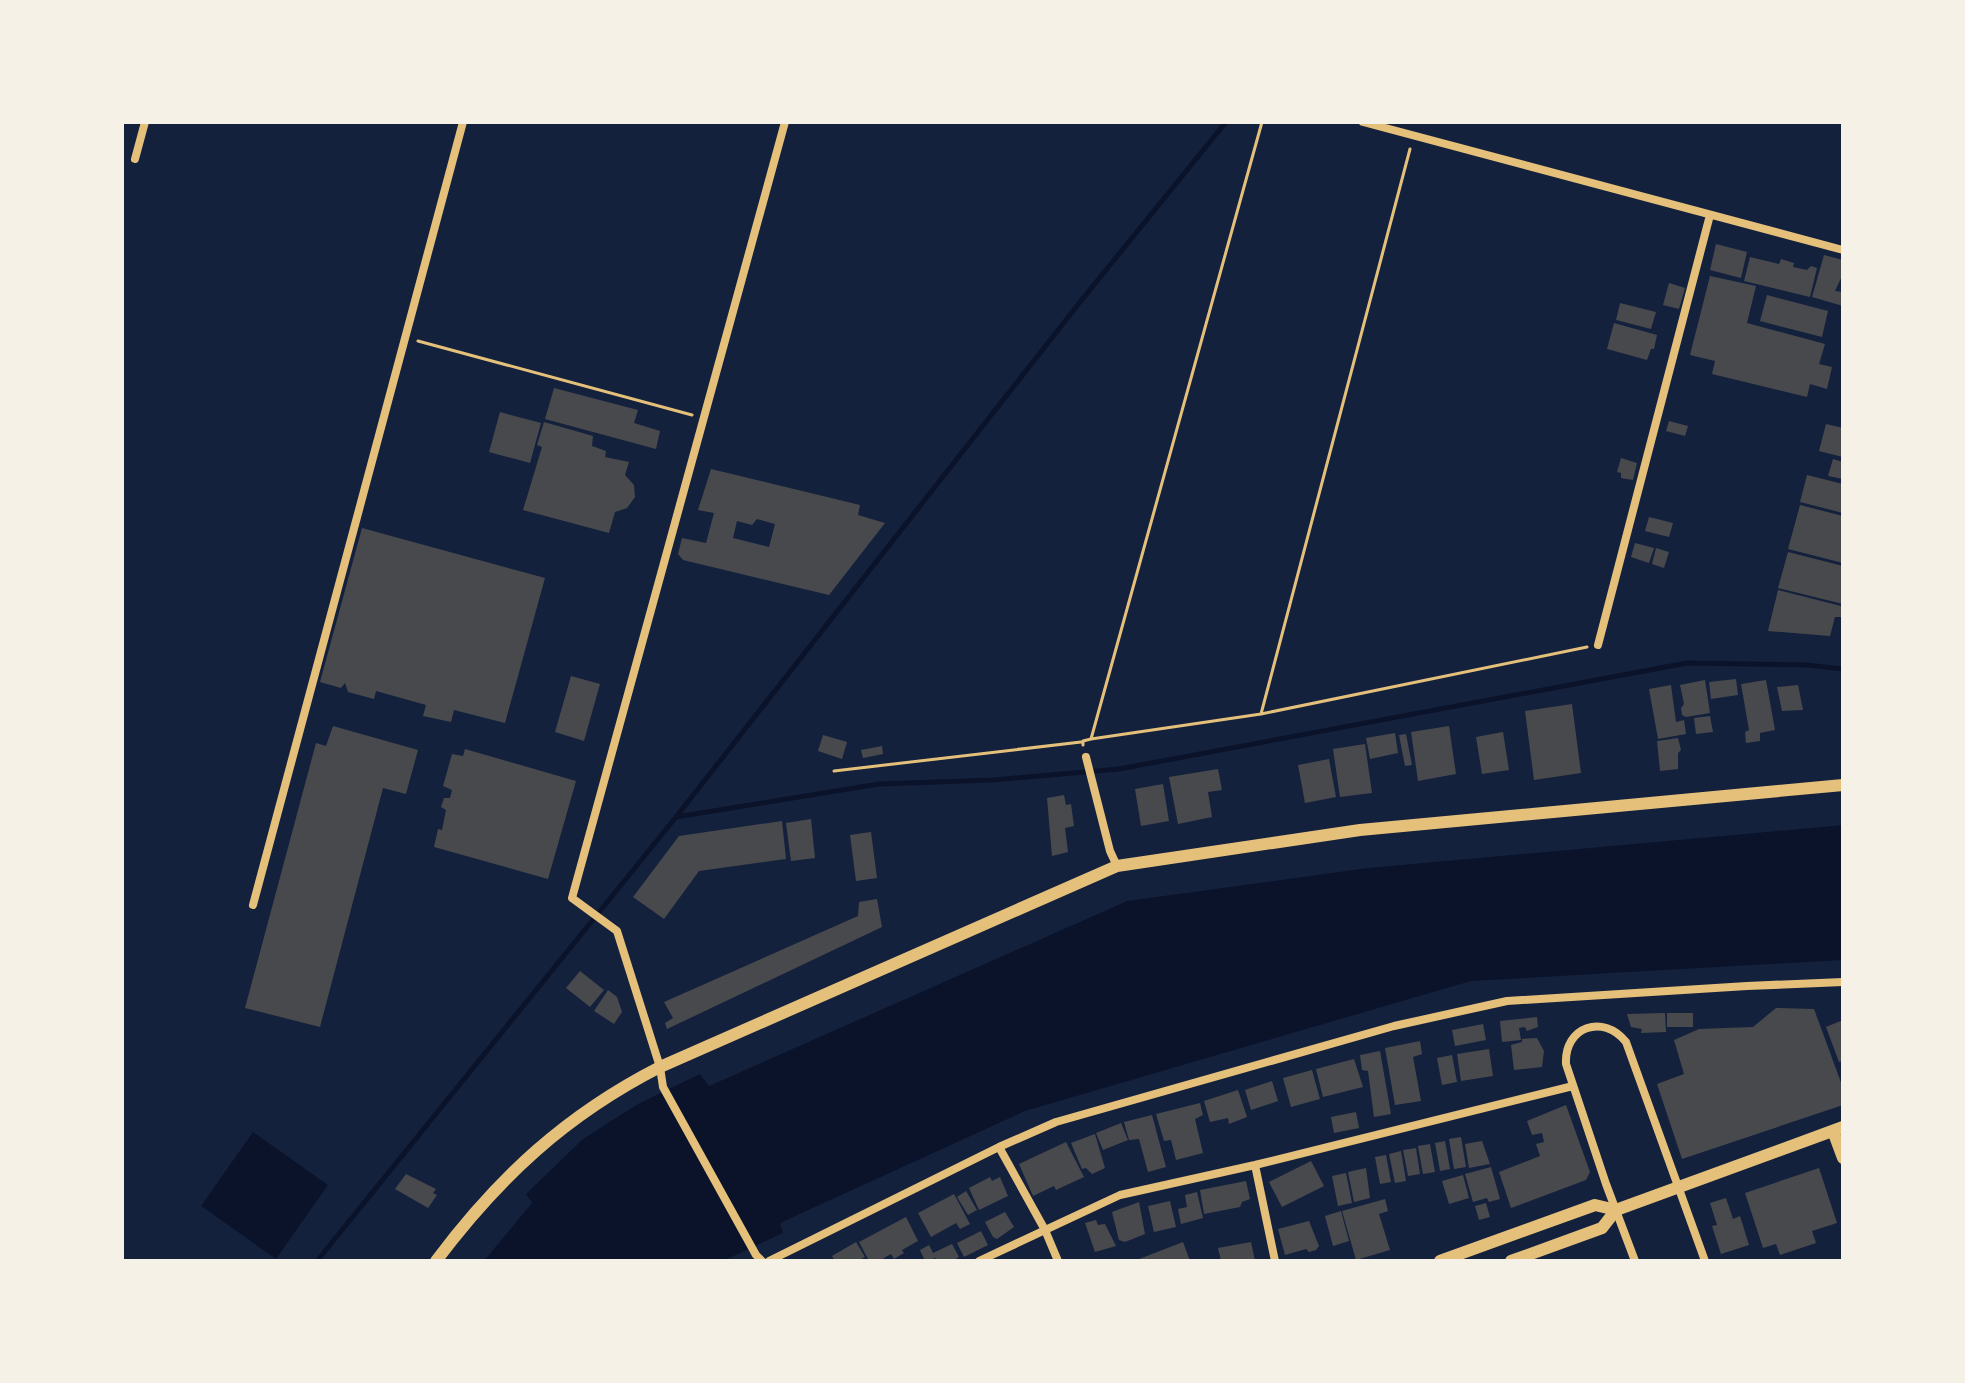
<svg xmlns="http://www.w3.org/2000/svg" width="1965" height="1383" viewBox="0 0 1965 1383" font-family="'PT Sans',sans-serif">
	<rect width="100%" height="100%" fill="#14213d"/>
	<path fill="#0b132b" d="M1843,825V960L1471,981L1025,1111L780,1223L783,1233L723,1261H484L532,1203L526,1194L583,1139L638,1104L700,1074L709,1086L1127,901L1368,868Z
		M253,1132L328,1185L276,1259L201,1206Z"/>
	<g fill="none" stroke-linecap="round" stroke-linejoin="round">
		<path stroke="#0b132b" stroke-width="5" d="M676,817L1080,302L1226,122
			M317,1261L676,817L879,784L993,780L1119,769L1687,663L1807,665L1843,669"/>
	</g>
	<path fill="#48494c" fill-rule="evenodd" d="M1716,244L1747,252L1741,278L1710,270Z
		M1824,255L1843,260L1841,270L1843,274L1835,291L1843,292V306L1812,297Z
		M1750,257L1779,264L1781,259L1794,263L1793,267L1807,270L1811,266L1817,268L1810,297L1744,281Z
		M1710,276L1756,286L1747,323L1825,344L1819,364L1832,367L1827,389L1810,384L1807,397L1712,374L1715,361L1690,355Z
		M1669,283L1685,288L1679,309L1663,305Z
		M1767,295L1828,311L1822,337L1760,321Z
		M1620,303L1656,312L1651,329L1616,320Z
		M1614,323L1657,335L1654,349H1651L1647,360L1607,349Z
		M554,388L638,410L634,423L660,431L656,449L545,419Z
		M500,412L541,423L530,463L489,452Z
		M1669,421L1688,426L1685,436L1666,431Z
		M544,422L593,436L592,446L606,451L605,457L629,462L625,475L634,485L635,497L627,508L615,512L609,533L523,510L542,447L537,445Z
		M1826,424L1843,428V457L1819,451Z
		M1621,458L1637,463L1633,480L1621,478V473L1617,472Z
		M1833,459L1843,462V479L1828,476Z
		M711,469L860,505L858,515L885,523L829,595L683,560L678,554L682,538L706,543L714,513L698,510ZM757,519L775,524L769,547L733,538L737,521L752,525Z
		M1807,475L1843,484V513L1800,502Z
		M1800,505L1843,516V563L1788,549Z
		M1649,517L1673,523L1669,537L1645,531Z
		M362,528L545,578L505,723L454,710L451,722L423,716L426,705L376,691L374,699L348,692L345,683L341,688L320,682Z
		M1635,543L1654,548L1649,563L1631,557Z
		M1656,548L1669,552L1664,568L1652,564Z
		M1788,552L1843,566V604L1778,588Z
		M1778,590L1841,606V617H1835L1830,636L1768,631Z
		M571,676L600,684L584,741L555,732Z
		M1736,679L1738,695L1711,699L1709,682Z
		M1705,680L1710,713L1686,717L1682,715L1681,708L1684,704L1680,685Z
		M1766,680L1775,730L1760,733V741L1746,743L1745,732L1749,730L1741,684Z
		M1671,685L1676,722L1684,720L1686,734L1658,739L1649,689Z
		M1798,685L1803,710L1782,711L1777,687Z
		M1572,704L1581,773L1534,780L1525,711Z
		M1710,716L1713,732L1696,734L1694,718Z
		M333,726L418,750L406,794L383,788L320,1027L245,1008L316,743L326,746Z
		M1449,726L1456,774L1418,781L1411,732Z
		M1503,732L1509,770L1482,774L1476,737Z
		M1395,733L1398,753L1370,759L1366,738Z
		M1406,734L1412,765L1405,766L1399,735Z
		M823,735L847,742L842,759L818,751Z
		M1678,738L1681,750L1678,753V769L1660,771L1657,741Z
		M1365,744L1372,793L1340,797L1333,749Z
		M882,746L883,754L863,758L861,750Z
		M465,749L576,781L548,879L434,847L438,829L442,830L446,810L441,807L444,798H450L452,790L443,786L452,754L463,756Z
		M1329,759L1336,797L1305,803L1298,765Z
		M1218,769L1222,790L1208,792L1212,817L1178,824L1169,777Z
		M1163,784L1169,821L1141,826L1135,789Z
		M1064,795L1066,805L1071,804L1074,826L1065,828L1068,852L1052,856L1047,798Z
		M811,819L815,858L791,861L786,823Z
		M782,821L786,859L699,871L664,919L633,897L679,836Z
		M871,832L877,878L856,881L850,835Z
		M877,899L882,927L667,1029L665,1023L673,1018L664,1002L858,916L859,902Z
		M580,971L604,990L590,1007L566,988Z
		M608,990L617,997L622,1012L614,1024L594,1011Z
		M1776,1008L1814,1009L1843,1088V1105L1682,1159L1657,1084L1684,1074L1674,1040L1699,1029L1753,1027Z
		M1665,1013L1666,1032L1641,1033L1642,1029L1631,1027L1627,1014Z
		M1667,1013H1693V1027H1667Z
		M1537,1017L1538,1027L1527,1031L1525,1027L1519,1028L1521,1040L1502,1042L1500,1021Z
		M1843,1020V1061L1839,1062L1826,1027Z
		M1483,1024L1486,1040L1455,1046L1452,1030Z
		M1537,1038L1544,1051L1542,1067L1514,1070L1511,1045L1522,1042V1039Z
		M1420,1041L1422,1054L1413,1057L1421,1101L1395,1105L1385,1048Z
		M1489,1049L1493,1076L1461,1081L1457,1054Z
		M1380,1051L1391,1114L1374,1117L1368,1071L1362,1070L1360,1055Z
		M1452,1055L1457,1082L1442,1085L1437,1058Z
		M1354,1059L1363,1087L1323,1097L1316,1069Z
		M1312,1070L1320,1099L1291,1107L1283,1078Z
		M1272,1081L1278,1101L1251,1110L1245,1090Z
		M1238,1090L1247,1117L1229,1124L1228,1118L1210,1122L1204,1101Z
		M1200,1103L1203,1115L1195,1119L1203,1153L1176,1160L1171,1140L1164,1141L1156,1114Z
		M1566,1105L1590,1172L1586,1180L1511,1208L1499,1172L1540,1156L1536,1144L1544,1142L1542,1133L1532,1135L1527,1121Z
		M1356,1112L1359,1128L1334,1133L1331,1117Z
		M1152,1115L1166,1167L1148,1172L1139,1139L1129,1140L1124,1122Z
		M1121,1123L1128,1140L1103,1150L1096,1133Z
		M1095,1134L1105,1168L1092,1174L1086,1168L1082,1169L1071,1143Z
		M1461,1137L1466,1167L1454,1169L1449,1139Z
		M1445,1141L1450,1169L1440,1171L1435,1143Z
		M1482,1141L1490,1164L1469,1168L1465,1144Z
		M1066,1142L1084,1177L1056,1190L1054,1186L1033,1196L1019,1164Z
		M1430,1144L1435,1172L1423,1174L1418,1146Z
		M1416,1148L1420,1174L1408,1176L1403,1150Z
		M1401,1151L1406,1181L1395,1183L1389,1154Z
		M1386,1155L1391,1182L1380,1184L1375,1157Z
		M1311,1161L1324,1186L1282,1207L1269,1182Z
		M1491,1167L1500,1199L1489,1202L1487,1198L1473,1202L1465,1174Z
		M1366,1168L1370,1198L1354,1202L1348,1172Z
		M1819,1168L1837,1223L1812,1231L1816,1243L1780,1255L1776,1244L1763,1248L1745,1193Z
		M1346,1173L1352,1203L1338,1206L1332,1176Z
		M406,1174L436,1189L433,1193L437,1195L428,1208L395,1189Z
		M1463,1175L1469,1198L1449,1204L1442,1181Z
		M990,1177L992,1181L1000,1177L1008,1196L979,1210L969,1188Z
		M1246,1181L1250,1199L1242,1202L1240,1207L1204,1214L1200,1190Z
		M966,1191L977,1210L968,1215L957,1197Z
		M1197,1192L1203,1218L1181,1224L1178,1209L1187,1207L1185,1195Z
		M954,1194L970,1224L960,1229L956,1223L931,1237L918,1213Z
		M1726,1198L1733,1219L1740,1216L1749,1245L1721,1254L1712,1226L1717,1225L1710,1203Z
		M1385,1199L1388,1211L1379,1214L1390,1250L1356,1260L1342,1211Z
		M1170,1201L1176,1227L1154,1232L1148,1206Z
		M1139,1202L1145,1234L1125,1242L1119,1240L1112,1212Z
		M1486,1203L1490,1217L1479,1220L1475,1206Z
		M1341,1211L1349,1241L1333,1246L1325,1216Z
		M1005,1212L1014,1227L997,1239L993,1237L985,1222Z
		M906,1217L918,1241L902,1250L904,1253L894,1259L891,1254L879,1261H869L859,1242Z
		M1096,1220L1098,1225L1105,1224L1116,1246L1095,1252L1085,1223Z
		M1309,1221L1319,1246L1316,1250L1309,1252L1306,1249L1285,1255L1278,1229Z
		M981,1231L988,1245L964,1257L957,1243Z
		M856,1242L865,1257L857,1261H835L832,1256Z
		M1183,1242L1190,1261H1134Z
		M1251,1242L1255,1261H1221L1218,1248Z
		M952,1244L959,1257L952,1261H937L936,1258L925,1261L920,1250L929,1245L933,1253Z"/>
	<g fill="none" stroke-linecap="round" stroke-linejoin="round">
		<path stroke="#e5c07b" stroke-width="3" d="M418,341L692,415
			M1261,714L1410,149
			M1091,739L1261,714L1587,647
			M1083,745V741L1091,739L1262,122
			M834,771L1081,742"/>
		<path stroke="#e5c07b" stroke-width="8" d="M1363,122L1843,250
			M135,159L145,122
			M1598,645L1710,215
			M1086,757L1110,851L1117,866
			M253,905L463,122
			M999,1147L1045,1230L1058,1261
			M1255,1165L1275,1261
			M762,1261L756,1255L663,1087L660,1067L617,931L572,898L785,122
			M769,1261L999,1147L1056,1122L1394,1026L1507,1001L1747,986L1843,982
			M979,1261L1120,1195L1255,1165L1573,1086
			M1635,1261L1606,1184L1566,1064C1564,1027 1603,1013 1626,1042L1705,1261"/>
		<path stroke="#e5c07b" stroke-width="12" d="M1833,1131L1843,1158
			M436,1261C499,1177 566,1115 660,1067L1117,866L1360,830L1843,785
			M1440,1261L1595,1205L1616,1210
			M1511,1261L1602,1228L1616,1210L1843,1127"/>
	</g>
	<rect width="1965" height="1383" fill="none" stroke="#f6f1e7" stroke-width="248"/>
</svg>
